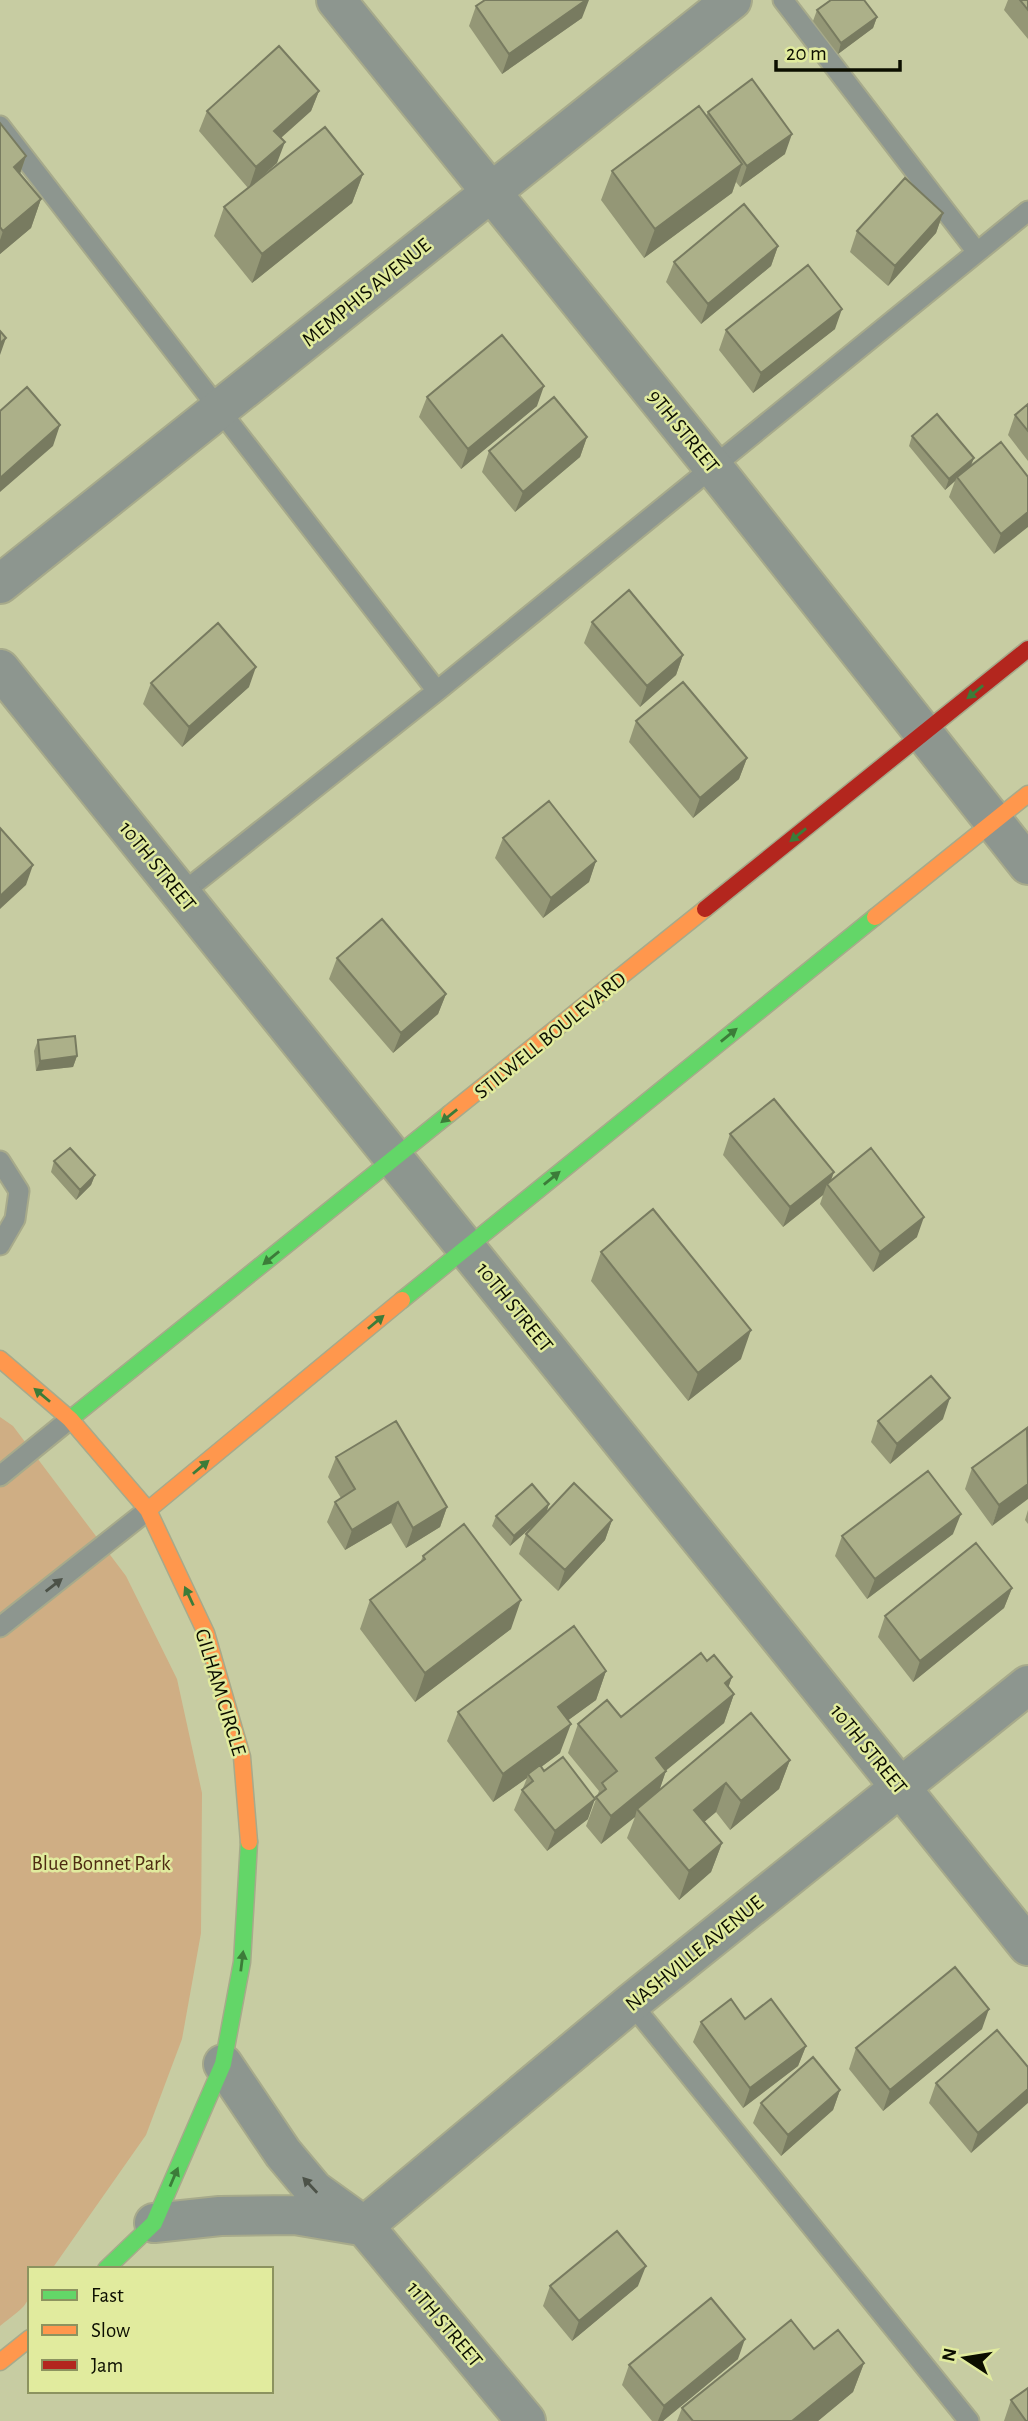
<svg xmlns="http://www.w3.org/2000/svg" width="1028" height="2421" viewBox="0 0 1028 2421" font-family="'Alegreya Sans',sans-serif">
	<rect width="100%" height="100%" fill="#c7cca2"/>
	<path fill="#cfae84" d="M0,1417L13,1426L126,1576L177,1679L202,1793L201,1933L182,2039L146,2135L52,2269H30C30,2307 30,2302 0,2326Z"/>
	<g fill="none" stroke-linecap="round" stroke-linejoin="round">
		<g stroke="#a7aa8b" stroke-width="23">
			<path id="lane" d="M783,0L977,252
				M0,126L437,691
				M181,894L437,691L1028,211
				M0,1161L19,1191L15,1219L0,1245
				M0,1476L70,1419
				M0,1627L148,1510
				M631,2003L969,2421"/>
		</g>
		<g stroke="#a7aa8b" stroke-width="42">
			<path id="street" d="M336,0L713,467L1028,865
				M0,584L732,0
				M0,669L1028,1946
				M223,2064L283,2153L314,2190L364,2226L526,2421
				M154,2223L220,2216L295,2215L355,2225
				M364,2226L631,2003L1028,1685"/>
		</g>
		<g stroke="#a7aa8b" stroke-width="19">
			<path id="fast" d="M402,1300L875,917
				M70,1419L449,1114
				M106,2269L154,2223L223,2064L242,1962L249,1842"/>
		</g>
		<g stroke="#a7aa8b" stroke-width="19">
			<path id="slow" d="M875,917L1028,794
				M449,1114L705,909
				M0,1359L70,1419L148,1510L206,1633L242,1757L249,1842
				M148,1510L402,1300
				M0,2362L30,2338"/>
		</g>
		<g stroke="#a7aa8b" stroke-width="19">
			<path id="jam" d="M705,909L1028,649"/>
		</g>
		<use href="#lane" stroke="#8d968f" stroke-width="19"/>
		<use href="#street" stroke="#8d968f" stroke-width="38"/>
		<use href="#fast" stroke="#63d668" stroke-width="16"/>
		<use href="#slow" stroke="#ff974d" stroke-width="16"/>
		<use href="#jam" stroke="#b3261e" stroke-width="16"/>
	</g>
	<path fill="#949776" d="M1008,0H1028V39L1004,10Z
		M476,6L582,18L502,74L469,26Z
		M817,10L877,17L873,28L838,54L813,21Z
		M319,91L311,111L281,138L277,163L251,185L363,174L352,203L252,283L214,236L224,207L248,188L199,131L207,111Z
		M708,112L785,154L740,187L736,182L732,193L644,258L601,200L612,171L706,116Z
		M0,123L26,156L20,174L41,199L31,228L0,254Z
		M943,213L936,233L888,286L850,252L857,231Z
		M778,246L771,266L701,324L666,282L674,262Z
		M835,329L753,393L719,350L726,330Z
		M427,397L537,406L461,469L419,417Z
		M1028,404V461L1008,435L1015,415Z
		M912,436L971,465L1028,477L994,554L949,497L955,481L945,490L909,446Z
		M587,437L580,457L515,512L482,472L489,451Z
		M592,622L683,655L676,675L640,707L584,643Z
		M151,683L249,687L182,747L143,704Z
		M636,721L747,758L739,779L693,818L629,742Z
		M503,838L596,861L589,882L543,918L495,858Z
		M337,958L446,994L438,1014L393,1053L329,979Z
		M38,1040L77,1056L73,1067L36,1071L34,1051Z
		M730,1134L830,1181L917,1237L873,1272L820,1204L823,1195L783,1227L723,1155Z
		M54,1161L95,1175L91,1185L76,1200L51,1172Z
		M601,1252L741,1359L688,1401L591,1281Z
		M943,1419L890,1464L871,1442L878,1421Z
		M1027,1428L992,1526L965,1489L972,1468Z
		M336,1457L447,1507L440,1527L406,1548L391,1523L345,1550L327,1522L335,1502L341,1498L328,1477Z
		M549,1504L546,1512L612,1520L605,1540L558,1591L519,1554L526,1534L538,1521L510,1546L492,1526L496,1516Z
		M1028,1510V1524L1025,1520Z
		M953,1534L867,1599L835,1556L842,1536Z
		M423,1556L511,1629L415,1702L360,1629L370,1600L420,1563Z
		M1012,1588L1004,1608L913,1682L878,1637L885,1616Z
		M707,1661L732,1677L728,1687L734,1694L724,1723L666,1770L659,1791L790,1760L779,1789L730,1830L716,1812L704,1822L722,1843L711,1872L679,1900L627,1838L635,1817L601,1844L586,1826L599,1791L568,1753L578,1724L621,1717Z
		M606,1671L596,1700L568,1720L560,1753L541,1767L588,1819L547,1851L514,1810L527,1778L493,1802L447,1741L458,1712Z
		M745,2019L806,2046L798,2066L743,2108L693,2042L701,2022Z
		M982,2029L883,2111L849,2069L856,2048Z
		M1028,2067L971,2153L929,2103L936,2083Z
		M840,2090L833,2110L781,2156L753,2123L761,2103Z
		M550,2286H638L572,2341L543,2306Z
		M814,2349L864,2363L853,2392L818,2421H677L682,2408Z
		M738,2359L663,2421H652L622,2385L629,2365Z
		M1011,2400L1028,2421H1004Z"/>
	<path fill="#787b60" d="M586,0H589L582,18L502,74L509,54Z
		M877,17L873,28L838,54L841,43Z
		M319,91L311,111L266,151L274,131Z
		M792,134L785,154L740,187L747,166Z
		M285,142L277,163L249,188L256,167Z
		M26,156L16,185L14,167Z
		M742,164L732,193L644,258L655,229Z
		M363,174L352,203L252,283L262,254Z
		M41,199L31,228L0,254V240L3,231Z
		M943,213L936,233L888,286L895,266Z
		M778,246L771,266L701,324L708,304Z
		M842,309L835,329L753,393L761,373Z
		M6,338L0,355V343Z
		M544,386L537,406L461,469L468,449Z
		M60,425L53,446L0,492V478Z
		M587,437L580,457L515,512L523,492Z
		M974,458L970,468L957,477L955,481L945,490L949,479Z
		M1028,512V527L994,554L1001,534Z
		M683,655L676,675L640,707L647,686Z
		M256,667L249,687L182,747L189,727Z
		M747,758L739,779L693,818L700,798Z
		M596,861L589,882L543,918L551,898Z
		M33,865L26,885L0,909V896Z
		M446,994L438,1014L393,1053L401,1033Z
		M77,1056L73,1067L36,1071L40,1061Z
		M834,1172L829,1186L827,1184L823,1195L783,1227L790,1207Z
		M95,1175L91,1185L76,1200L80,1190Z
		M924,1217L917,1237L873,1272L880,1252Z
		M751,1330L741,1359L688,1401L698,1373Z
		M950,1398L943,1419L890,1464L897,1444Z
		M1028,1484V1499L992,1526L999,1505Z
		M398,1502L391,1523L345,1550L352,1530Z
		M549,1504L546,1514L510,1546L514,1536Z
		M447,1507L440,1527L406,1548L413,1528Z
		M961,1514L953,1534L867,1599L875,1579Z
		M612,1520L605,1540L558,1591L565,1570Z
		M1012,1588L1004,1608L913,1682L920,1661Z
		M521,1600L511,1629L415,1702L425,1673Z
		M606,1671L596,1700L548,1735L558,1707Z
		M732,1677L722,1705L734,1694L724,1723L646,1787L656,1758Z
		M571,1724L560,1753L529,1776L528,1774L527,1778L493,1802L503,1774Z
		M790,1760L779,1789L730,1830L741,1801Z
		M666,1771L656,1800L637,1809L635,1817L601,1844L611,1816Z
		M726,1783L716,1812L684,1839L694,1810Z
		M595,1799L588,1819L547,1851L555,1831Z
		M722,1843L711,1872L679,1900L689,1871Z
		M989,2009L982,2029L883,2111L890,2090Z
		M806,2046L798,2066L743,2108L750,2088Z
		M1028,2089V2103L971,2153L978,2133Z
		M840,2090L833,2110L781,2156L788,2135Z
		M646,2266L638,2286L572,2341L579,2321Z
		M745,2339L738,2359L663,2421H658L664,2406Z
		M864,2363L853,2392L818,2421H792Z"/>
	<path fill="#acb089" stroke="#787b60" stroke-width="2" d="M485,0H586L509,54L476,6Z
		M831,0H864L877,17L841,43L817,10Z
		M1020,0H1028V10Z
		M279,46L319,91L274,131L285,142L256,167L207,111Z
		M752,79L792,134L747,166L708,112Z
		M699,106L742,164L655,229L612,171Z
		M0,123L26,156L14,167L41,199L3,231L0,227Z
		M325,127L363,174L262,254L224,207Z
		M905,178L943,213L895,266L857,231Z
		M744,204L778,246L708,304L674,262Z
		M808,265L842,309L761,373L726,330Z
		M0,331L6,338L0,343Z
		M502,335L544,386L468,449L427,397Z
		M27,387L60,425L0,478V411Z
		M554,397L587,437L523,492L489,451Z
		M1028,404V431L1015,415Z
		M937,414L974,458L949,479L912,436Z
		M1001,442L1028,477V512L1001,534L957,477Z
		M629,590L683,655L647,686L592,622Z
		M218,623L256,667L189,727L151,683Z
		M683,682L747,758L700,798L636,721Z
		M549,801L596,861L551,898L503,838Z
		M0,828L33,865L0,896Z
		M382,919L446,994L401,1033L337,958Z
		M75,1036L77,1056L40,1061L38,1040Z
		M774,1099L834,1172L790,1207L730,1134Z
		M70,1148L95,1175L80,1190L54,1161Z
		M871,1148L924,1217L880,1252L827,1184Z
		M653,1209L751,1330L698,1373L601,1252Z
		M931,1376L950,1398L897,1444L878,1421Z
		M396,1421L447,1507L413,1528L398,1502L352,1530L335,1502L355,1489L336,1457Z
		M1027,1428L1028,1484L999,1505L972,1468Z
		M928,1471L961,1514L875,1579L842,1536Z
		M574,1483L612,1520L565,1570L526,1534Z
		M532,1484L549,1504L514,1536L496,1516Z
		M464,1524L521,1600L425,1673L370,1600L425,1559L423,1556Z
		M976,1543L1012,1588L920,1661L885,1616Z
		M574,1626L606,1671L558,1707L571,1724L503,1774L458,1712Z
		M701,1653L707,1661L714,1655L732,1677L725,1683L734,1694L656,1758L666,1771L611,1816L596,1797L606,1789L602,1783L617,1771L578,1724L607,1700L621,1717Z
		M751,1713L790,1760L741,1801L726,1783L694,1810L722,1843L689,1871L637,1809Z
		M563,1757L595,1799L555,1831L522,1790L533,1781L528,1774L540,1765L544,1771Z
		M955,1967L989,2009L890,2090L856,2048Z
		M731,1999L745,2019L771,1999L806,2046L750,2088L701,2022Z
		M997,2030L1028,2067V2089L978,2133L936,2083Z
		M813,2057L840,2090L788,2135L761,2103Z
		M617,2231L646,2266L579,2321L550,2286Z
		M711,2298L745,2339L664,2406L629,2365Z
		M791,2320L814,2349L838,2330L864,2363L792,2421H693L682,2408Z
		M1028,2388V2421H1026L1011,2400Z"/>
	<defs><path id="oneway-solid" d="M-6-.8H1V-3.2L6.5 0L1 3.2V.8H-6Z" transform="scale(1.75)"/></defs>
	<g fill="#3c7c39">
		<use href="#oneway-solid" transform="translate(975 692) rotate(141)"/>
		<use href="#oneway-solid" transform="translate(798 835) rotate(141)"/>
		<use href="#oneway-solid" transform="translate(729 1035) rotate(-39)"/>
		<use href="#oneway-solid" transform="translate(449 1116) rotate(141)"/>
		<use href="#oneway-solid" transform="translate(552 1178) rotate(-39)"/>
		<use href="#oneway-solid" transform="translate(271 1258) rotate(141)"/>
		<use href="#oneway-solid" transform="translate(376 1322) rotate(-40)"/>
		<use href="#oneway-solid" transform="translate(42 1395) rotate(-140)"/>
		<use href="#oneway-solid" transform="translate(201 1467) rotate(-40)"/>
		<use href="#oneway-solid" transform="translate(189 1596) rotate(-115)"/>
		<use href="#oneway-solid" transform="translate(242 1961) rotate(-83)"/>
		<use href="#oneway-solid" transform="translate(174 2177) rotate(-67)"/>
	</g>
	<g fill="#4c5248">
		<use href="#oneway-solid" transform="translate(54 1585) rotate(-38)"/>
		<use href="#oneway-solid" transform="translate(310 2185) rotate(-133)"/>
	</g>
	<g text-anchor="middle" stroke-width="5" stroke-linejoin="round" paint-order="stroke">
		<g font-size="21" fill="#0c0e00" stroke="#e1eb9e">
			<text transform="translate(366 292) rotate(-39)" y="7">MEMPHIS AVENUE</text>
			<text transform="translate(684 431) rotate(51)" y="7">9TH STREET</text>
			<text transform="translate(158 866) rotate(51)" y="7">10TH STREET</text>
			<text transform="translate(550 1035) rotate(-39)" y="7">STILWELL BOULEVARD</text>
			<text transform="translate(515 1307) rotate(51)" y="7">10TH STREET</text>
			<text transform="translate(221 1692) rotate(73)" y="7">GILHAM CIRCLE</text>
			<text transform="translate(869 1749) rotate(51)" y="7">10TH STREET</text>
			<text transform="translate(694 1953) rotate(-39)" y="7">NASHVILLE AVENUE</text>
			<text transform="translate(445 2324) rotate(50)" y="7">11TH STREET</text>
		</g>
		<g font-size="21" fill="#4f2c12" stroke="#e1eb9e">
			<text x="101" y="1870">Blue Bonnet Park</text>
		</g>
	</g>
	<rect x="28" y="2267" width="245" height="126" fill="#e1eb9e" stroke="#8c935f" stroke-width="2"/>
	<rect x="42" y="2290" width="35" height="10" fill="#63d668" stroke="#8c935f" stroke-width="2"/>
	<text x="91" y="2302" font-size="21" fill="#0c0e00">Fast</text>
	<rect x="42" y="2325" width="35" height="10" fill="#ff974d" stroke="#8c935f" stroke-width="2"/>
	<text x="91" y="2337" font-size="21" fill="#0c0e00">Slow</text>
	<rect x="42" y="2360" width="35" height="10" fill="#b3261e" stroke="#8c935f" stroke-width="2"/>
	<text x="91" y="2372" font-size="21" fill="#0c0e00">Jam</text>
	<g transform="translate(965 2358) rotate(282)" stroke="#e1eb9e" stroke-width="5" paint-order="stroke">
	<path d="M0-5L12 26L0 18L-12 26Z" fill="#0c0e00"/>
	<text y="-10" font-size="19" font-weight="bold" text-anchor="middle" fill="#0c0e00">N</text>
	</g>
	<path d="M776 60v10h124v-10" fill="none" stroke="#0c0e00" stroke-width="3.5"/>
	<text x="786" y="60" font-size="21" fill="#0c0e00" stroke="#e1eb9e" stroke-width="5" paint-order="stroke">20 m</text>
</svg>
